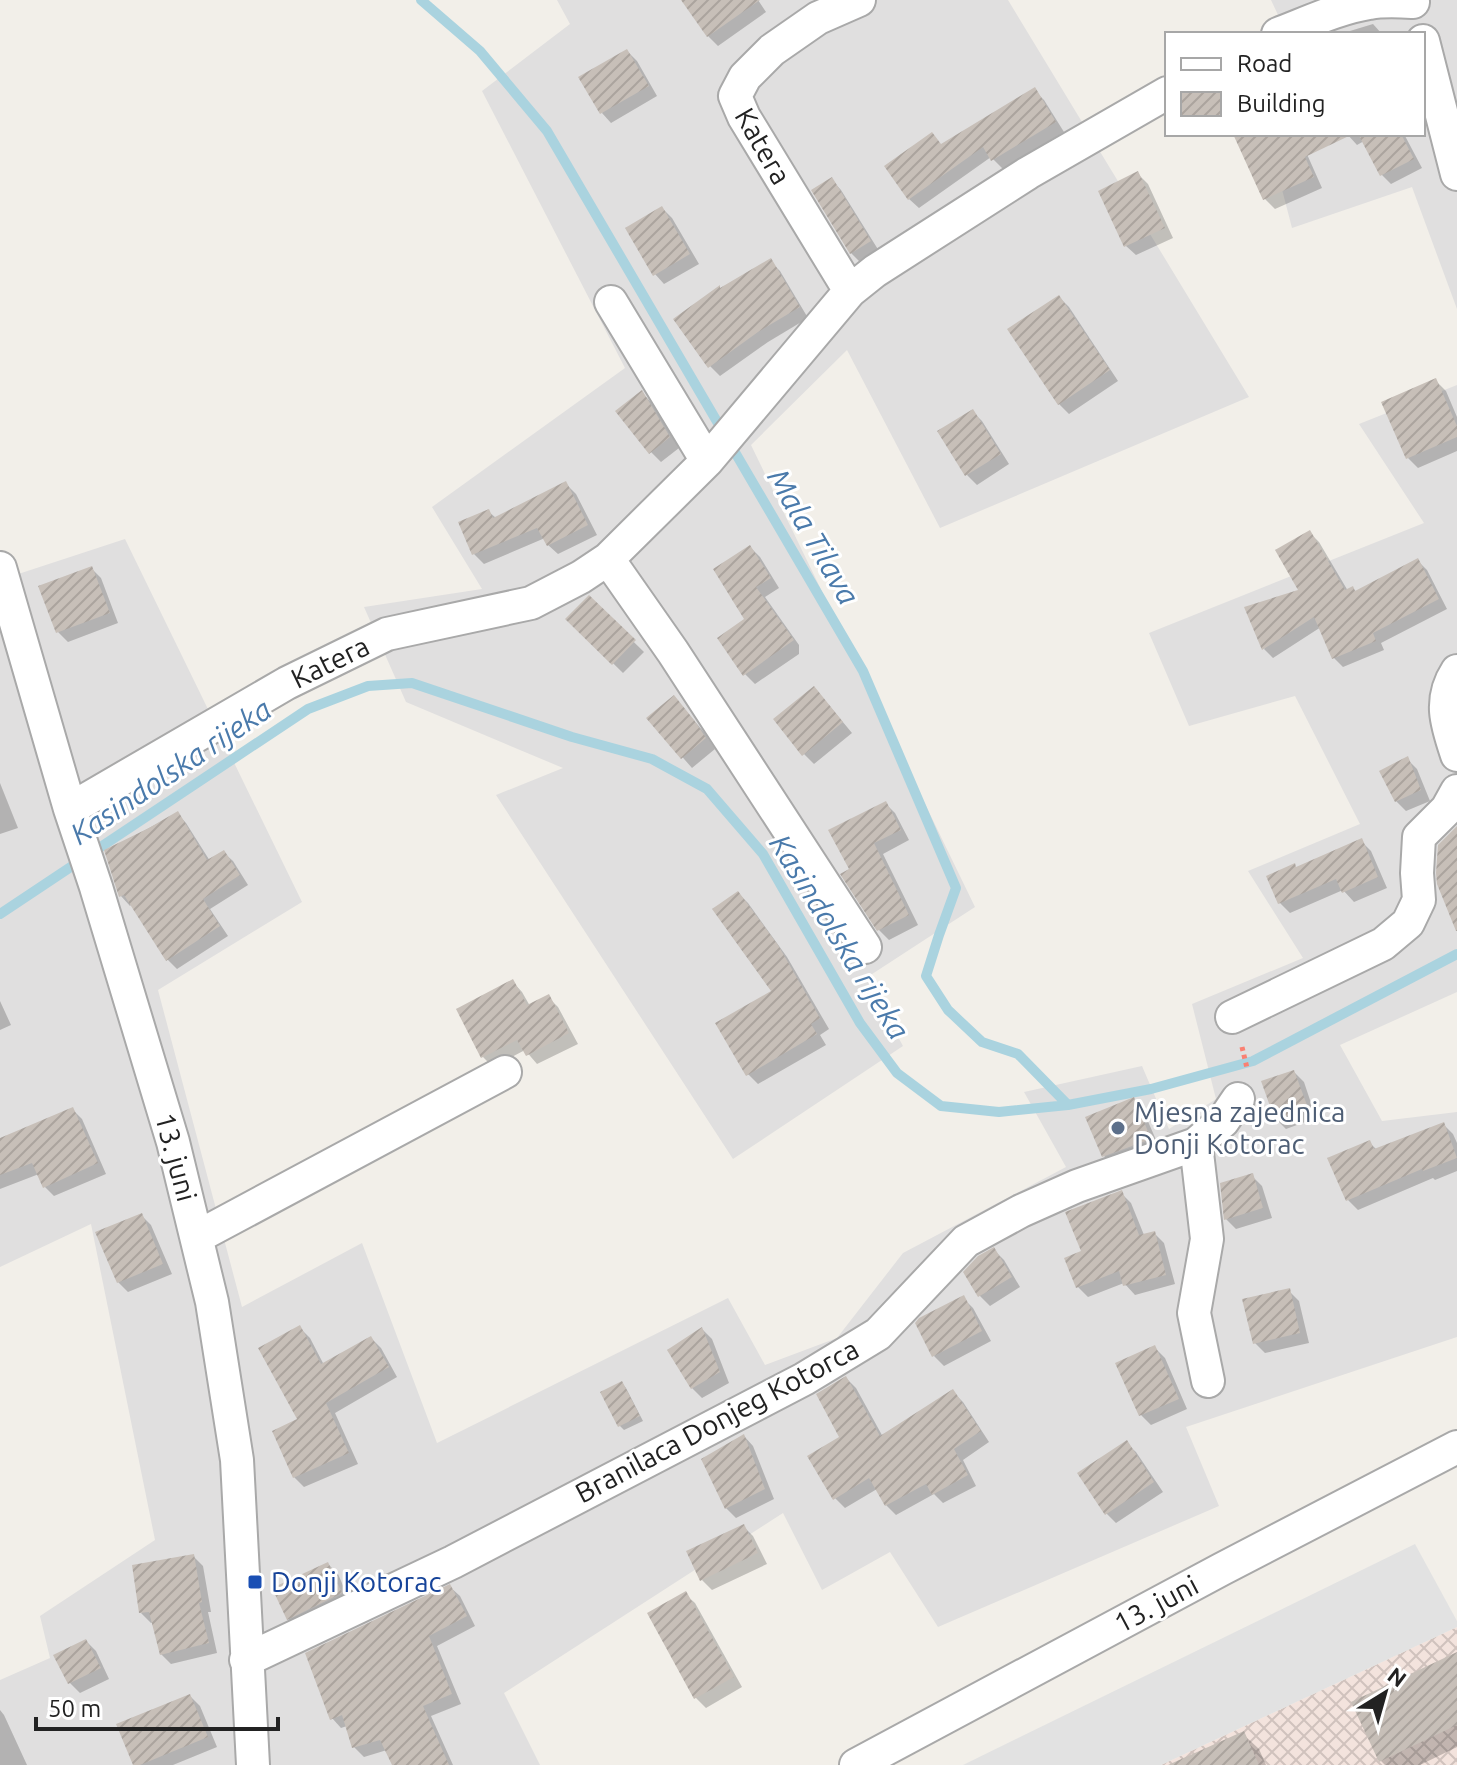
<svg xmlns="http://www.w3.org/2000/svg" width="1457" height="1765" viewBox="0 0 1457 1765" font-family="Ubuntu,sans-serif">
	<defs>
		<pattern id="military-cross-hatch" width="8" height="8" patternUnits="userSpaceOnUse" patternTransform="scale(2)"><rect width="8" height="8" fill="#f3e3dd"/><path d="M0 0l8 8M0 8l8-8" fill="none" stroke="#d0c2bd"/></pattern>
		<pattern id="building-hatch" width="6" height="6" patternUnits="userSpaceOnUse" patternTransform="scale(2)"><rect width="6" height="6" fill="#c7bfb8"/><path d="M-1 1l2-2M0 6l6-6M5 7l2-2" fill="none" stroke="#aba49e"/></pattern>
	</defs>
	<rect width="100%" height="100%" fill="#f2efe9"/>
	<path fill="#e0dfdf" d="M557,0H1008L1249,397L940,528L847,350L751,445L975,907L866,978L903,1046L733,1159L496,795L563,768L406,702L364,607L482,589L432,507L625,368L482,91L570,24Z
		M1271,0H1457V309L1412,187L1292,228L1270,143L1296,134H1423V34H1287Z
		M1457,385V992L1340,1045L1382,1121L1457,1112V1337L1186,1427L1219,1506L938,1627L890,1552L822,1590L783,1513L504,1693L540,1765H0V1680L50,1658L40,1616L155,1540L91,1224L0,1267V580L125,539L302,902L158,990L242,1307L362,1243L437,1443L728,1298L765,1365L837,1338L903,1253L1066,1167L1024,1092L1142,1066L1169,1129L1216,1099L1192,1004L1303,958L1248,871L1360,824L1295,696L1189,726L1149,633L1424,523L1359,424Z"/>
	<path fill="url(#military-cross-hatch)" d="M1457,1627V1765H1161Z"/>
	<path fill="#e2e2e2" d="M1415,1544L1457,1621V1627L1161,1765H963Z"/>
	<path fill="#0003" d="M683,0H758L766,12L718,46L708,36Z
		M1373,24L1382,34H1340Z
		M627,51L637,61L657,96L611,123L602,113Z
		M1034,90L1044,100L1064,132L1003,169L991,157L919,208L909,199L942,145Z
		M1235,134H1298L1322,188L1275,209L1265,199Z
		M1347,134H1404L1422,168L1391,184L1382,175L1364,141L1357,145Z
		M1138,174L1148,184L1173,238L1136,255L1126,246Z
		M832,180L841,190L879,251L861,263L851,253Z
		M662,208L672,218L699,264L664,284L655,274Z
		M770,261L780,271L808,318L768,342L720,376L710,366Z
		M1059,297L1069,307L1118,381L1069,414L1059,404Z
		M1436,381L1446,391L1457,417V451L1418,468L1408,458Z
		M641,392L651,402L679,448L661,462L651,452Z
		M972,411L982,421L1009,464L977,485L967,475Z
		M566,484L576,494L597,535L558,554L548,545L545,538L484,564L474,554L460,523L488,511L496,518Z
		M1309,532L1319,542L1348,591L1353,589L1357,592L1418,561L1427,570L1447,609L1381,643L1384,650L1343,667L1334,658L1321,627L1273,658L1264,649L1301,592Z
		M750,547L760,557L779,588L765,597L799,645V654L755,684L745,674Z
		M91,568L101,578L118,623L68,642L58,632Z
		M589,598L644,652L623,673L568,619Z
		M823,698L852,733L814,764L804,754Z
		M683,708L704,732L715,749L692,768L649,719Z
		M1407,759L1417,769L1430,801L1406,811L1396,801Z
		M0,783L18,828L0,834Z
		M885,803L895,813L909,840L883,854L918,925L889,940L879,930L852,870Z
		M177,813L186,823L210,861L223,852L233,861L248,885L210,909L228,936L177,969L168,960L132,904L130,906L121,896L106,851Z
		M1361,841L1371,851L1387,888L1354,902L1343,890L1290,913L1280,903L1297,869Z
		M738,893L748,903L787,957L829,1029L820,1035L826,1045L758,1084L748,1074L774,991Z
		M513,982L522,992L530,1006L548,997L558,1007L578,1044L537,1064L525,1050L493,1067L483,1057Z
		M0,1001L11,1025L0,1030Z
		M1294,1072L1304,1082L1316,1118L1286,1129L1276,1119Z
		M1133,1100L1143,1110L1160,1149L1114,1166L1104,1156Z
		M72,1109L82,1119L106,1174L54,1196L44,1186L39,1174L0,1189V1140Z
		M1443,1124L1453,1134L1457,1143V1171L1435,1180L1433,1178L1358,1210L1348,1200L1330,1159L1369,1142L1377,1150Z
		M1252,1176L1262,1186L1272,1218L1236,1229L1226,1219Z
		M1121,1193L1131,1203L1144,1235L1154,1233L1164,1243L1175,1284L1135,1295L1124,1283L1088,1297L1078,1287Z
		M141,1215L151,1225L172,1274L128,1292L118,1282Z
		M994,1250L1004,1260L1020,1287L990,1306L980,1296L966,1272Z
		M1289,1291L1299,1301L1309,1343L1265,1353L1255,1343Z
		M963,1298L973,1308L991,1341L944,1366L934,1356Z
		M300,1328L310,1338L324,1365L371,1338L381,1348L397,1377L335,1413L358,1464L304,1487L294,1477L300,1420Z
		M702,1329L712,1339L729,1383L702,1398L692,1388Z
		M1155,1348L1165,1358L1187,1409L1151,1425L1141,1415L1118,1364Z
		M846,1378L856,1388L883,1437L953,1392L963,1402L989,1442L963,1460L976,1486L943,1503L934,1494L896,1515L886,1505L877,1489L845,1508L835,1498L842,1438Z
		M622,1383L626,1388L643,1421L624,1430L620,1426Z
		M744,1436L753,1446L774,1499L736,1518L726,1508Z
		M1126,1443L1136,1452L1163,1492L1116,1523L1106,1513Z
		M743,1526L753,1536L767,1564L712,1590L702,1580Z
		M193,1556L203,1566L211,1612H208L217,1653L171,1664L161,1654L154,1622L151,1623L141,1613Z
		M328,1564L338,1574L351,1604L298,1629L288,1619Z
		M450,1587L460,1596L475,1626L437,1646L461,1704L431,1716L453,1765H394L387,1750L364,1757L354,1747L347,1726L341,1728L332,1718Z
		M685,1594L695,1603L742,1687L706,1708L696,1698Z
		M86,1641L96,1651L109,1679L80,1693L70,1683Z
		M1457,1654V1747L1420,1765H1385L1381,1761L1353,1703Z
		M190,1696L200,1706L217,1747L173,1765H135Z
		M0,1710L4,1715L27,1765H0Z
		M1243,1734L1259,1749L1266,1765H1173Z"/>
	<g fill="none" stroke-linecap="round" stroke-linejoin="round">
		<path stroke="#aad3df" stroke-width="10" d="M421,0L480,51L547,131L863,671L956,888L939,935L926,976L948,1010L982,1042L1018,1054L1068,1105
			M0,914L308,709L368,686L412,683L572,737L652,759L707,789L763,854L860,1023L897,1073L941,1106L999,1112L1068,1105L1151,1089L1253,1061L1457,954"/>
	</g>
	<path fill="url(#building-hatch)" d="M681,0H760L707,37Z
		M627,49L649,86L600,114L578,77Z
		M1035,87L1056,122L991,161L983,147L908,200L884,166L932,132L941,144Z
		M1233,134H1353L1305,157L1314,177L1263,200Z
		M1358,134H1401L1414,159L1380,176Z
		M1138,171L1165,228L1124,247L1098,191Z
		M832,177L871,241L850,254L811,190Z
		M662,206L690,254L653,276L625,228Z
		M771,258L800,307L758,332L708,368L673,319L720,285V288Z
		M1059,295L1110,370L1058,405L1007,329Z
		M1436,378L1457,426V437L1406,459L1381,402Z
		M642,390L670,437L649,454L615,411Z
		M973,409L1001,454L965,476L937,431Z
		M566,481L588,525L547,546L537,528L472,555L458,522L489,509L493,518Z
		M1310,530L1345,590L1353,586L1355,591L1418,558L1439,599L1373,633L1376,641L1332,659L1314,617L1262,650L1244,607L1298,590L1275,550Z
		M750,545L771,578L756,587L794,640L743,676L717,638L744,619L713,569Z
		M92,566L110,613L56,633L38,586Z
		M589,595L636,640L612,665L565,619Z
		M814,686L843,722L802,756L773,719Z
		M674,695L694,720L706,738L681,759L646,718Z
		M1408,756L1421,790L1395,802L1379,771Z
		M886,801L901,830L874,843L909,915L877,931L840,874L849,869L828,830Z
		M178,811L207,860L224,850L240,875L203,899L220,926L166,961L124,895L119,897L104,850L149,828Z
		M1457,826V931H1456L1437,884L1436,873L1438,845Z
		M1362,838L1378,877L1342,893L1336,879L1278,904L1266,876L1295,863L1296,867Z
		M738,891L778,945L820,1018L811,1024L817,1034L746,1076L715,1023L771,991L712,909Z
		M513,979L527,1005L549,994L569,1033L526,1056L517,1040L481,1058L456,1009Z
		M1294,1070L1308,1108L1275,1120L1261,1081Z
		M1134,1097L1151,1139L1102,1157L1085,1117Z
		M73,1107L98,1163L43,1188L32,1163L0,1175V1138Z
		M1444,1122L1457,1158L1423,1171L1422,1169L1346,1201L1327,1158L1370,1140L1374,1149Z
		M1253,1173L1263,1208L1224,1220L1220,1183Z
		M1122,1190L1139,1235L1155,1231L1166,1275L1123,1286L1119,1271L1076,1288L1064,1258L1081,1251L1065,1212Z
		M142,1213L163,1264L117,1283L95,1232Z
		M994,1247L1012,1277L978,1297L963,1272L978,1256Z
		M1290,1288L1300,1333L1253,1344L1242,1299Z
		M964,1295L982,1331L932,1357L915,1323L919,1318Z
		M300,1325L321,1364L371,1336L389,1367L326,1403L349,1453L293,1478L272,1431L297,1419L258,1348Z
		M702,1327L720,1372L691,1389L667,1350Z
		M1155,1345L1179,1399L1139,1416L1115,1363Z
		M846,1376L880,1436L953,1389L981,1431L954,1449L968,1475L932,1495L926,1484L885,1506L869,1478L833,1500L807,1456L839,1437L816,1394Z
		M622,1381L640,1416L618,1427L600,1392Z
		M744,1434L765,1489L725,1509L701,1459Z
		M1127,1440L1154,1482L1105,1515L1077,1473Z
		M744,1524L758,1553L700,1581L686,1551Z
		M194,1554L202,1602L199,1603L209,1643L160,1655L149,1612L139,1613L132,1565Z
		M328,1562L342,1593L287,1620L272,1588Z
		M450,1584L467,1616L429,1636L452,1694L423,1706L449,1765H392L380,1740L352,1748L342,1715L330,1720L305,1653Z
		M686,1591L734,1677L694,1699L647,1613Z
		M86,1639L101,1668L68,1684L53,1655Z
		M1457,1652V1725L1379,1762L1351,1702Z
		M190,1694L208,1737L140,1765H133L116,1724Z
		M1244,1731L1259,1765H1168Z"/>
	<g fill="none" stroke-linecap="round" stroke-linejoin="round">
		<g stroke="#a9a9a9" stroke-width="36">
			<path id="minor" d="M1278,34C1307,23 1338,8 1369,3C1384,0 1398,1 1413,2
				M1423,41L1457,174
				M850,291L744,117L735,96L745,77L772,50L818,18L859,0
				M611,302L707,461
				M608,559L673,652L865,947
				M0,568L70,809L96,887L173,1142L212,1302L237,1460L253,1765
				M1457,671C1438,700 1447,725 1457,755
				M70,809L287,683L387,634L531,603L581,577L608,559L707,461L850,291L875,271L1028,173L1167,93
				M1232,1017L1383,944L1408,923L1419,900L1417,873L1419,837L1447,809L1457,791
				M1196,1144L1207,1239L1194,1313L1208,1381
				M197,1237L505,1072
				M246,1660L453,1562L804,1379L878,1334L966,1241L1021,1211L1077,1186L1196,1144L1223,1121L1238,1099
				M856,1765L1222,1569L1457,1447"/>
		</g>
		<path stroke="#fa8072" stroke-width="5" stroke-dasharray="4 4" stroke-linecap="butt" d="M1242,1047L1247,1068"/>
		<use href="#minor" stroke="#fff" stroke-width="32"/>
	</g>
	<circle fill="#5c6f8a" stroke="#fff" stroke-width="3" cx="1118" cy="1128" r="8"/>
	<rect fill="#1a4fb4" stroke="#fff" stroke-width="3" x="247" y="1574" width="16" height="16" rx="4"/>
	<g text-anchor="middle" stroke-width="6" stroke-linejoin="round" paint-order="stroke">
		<g font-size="28" fill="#222" stroke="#fff">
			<text transform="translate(763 146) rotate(60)" y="10">Katera</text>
			<text transform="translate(330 662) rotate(-26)" y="10">Katera</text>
			<text transform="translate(176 1157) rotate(75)" y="10">13. juni</text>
			<text transform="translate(717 1421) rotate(-28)" y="10">Branilaca Donjeg Kotorca</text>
			<text transform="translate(1156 1604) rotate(-28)" y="10">13. juni</text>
		</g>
		<g font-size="28" fill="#4e5e75" stroke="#fff" text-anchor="start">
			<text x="1134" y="1122">Mjesna zajednica<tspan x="1134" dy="32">Donji Kotorac</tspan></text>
		</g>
		<g font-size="28" fill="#164399" stroke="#fff" text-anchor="start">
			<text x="271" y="1592">Donji Kotorac</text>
		</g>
		<g font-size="30" font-style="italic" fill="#4a7aab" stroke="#fff">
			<text transform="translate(813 537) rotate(60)" y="10">Mala Tilava</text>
			<text transform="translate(171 772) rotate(-34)" y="10">Kasindolska rijeka</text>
			<text transform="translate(839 937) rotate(58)" y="10">Kasindolska rijeka</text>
		</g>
	</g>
	<rect x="1165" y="32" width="260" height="104" fill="#ffffff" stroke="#a7a7a7" stroke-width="2"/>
	<rect x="1181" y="58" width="40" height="12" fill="#ffffff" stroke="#a7a7a7" stroke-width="2"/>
	<text x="1237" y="72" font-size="24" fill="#222222">Road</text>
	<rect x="1181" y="92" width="40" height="24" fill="url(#building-hatch)" stroke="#a7a7a7" stroke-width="2"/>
	<text x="1237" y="112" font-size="24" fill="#222222">Building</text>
	<g transform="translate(1385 1693) rotate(37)" stroke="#ffffff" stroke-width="6" paint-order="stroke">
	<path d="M0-6L14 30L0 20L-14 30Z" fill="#222222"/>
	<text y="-12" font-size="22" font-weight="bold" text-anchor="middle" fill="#222222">N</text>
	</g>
	<path d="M36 1717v12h242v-12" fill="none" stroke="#222222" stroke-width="4"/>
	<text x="48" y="1717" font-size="24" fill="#222222" stroke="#ffffff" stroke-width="6" paint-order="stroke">50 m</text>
</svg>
